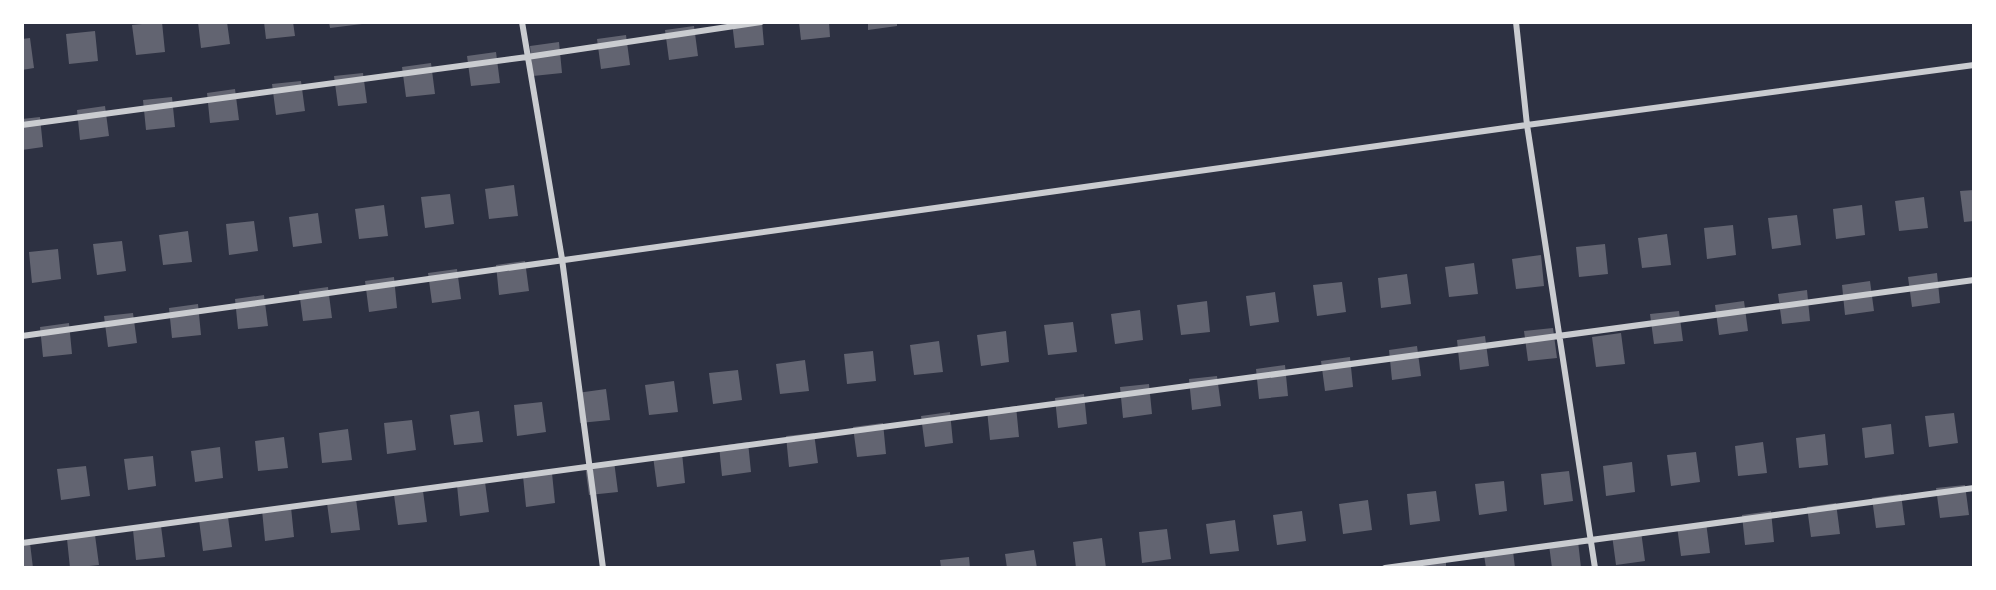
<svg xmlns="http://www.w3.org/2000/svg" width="1996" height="590" viewBox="0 0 1996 590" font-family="'IBM Plex Sans',sans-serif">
	<rect width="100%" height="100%" fill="#2d3142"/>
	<path fill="#626471" d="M162,22L165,52L136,55L132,25Z
		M198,22H227L230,44L201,48Z
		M264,22H293L295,36L266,39Z
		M329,22H362V24L330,28Z
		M732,22H762L764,45L735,48Z
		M799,22H829L830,37L801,40Z
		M868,22H897V26L868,30Z
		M694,26L698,56L669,60L665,30Z
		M95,31L98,61L69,64L66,34Z
		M626,35L630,65L601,69L597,39Z
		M30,38L34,68L22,70V39Z
		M559,42L562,73L533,76L530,46Z
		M496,52L500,83L471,86L467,56Z
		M431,63L435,94L406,97L402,67Z
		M363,73L367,103L338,106L334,76Z
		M301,81L305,111L276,115L272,84Z
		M235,89L239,120L210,123L207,93Z
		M172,97L175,127L146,130L143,100Z
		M105,106L109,136L80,140L77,110Z
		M40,117L43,147L22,150V119Z
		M514,185L518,216L489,219L485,189Z
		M1974,190V221L1964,222L1960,191Z
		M450,194L454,224L425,228L421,197Z
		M1924,197L1928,228L1899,231L1895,201Z
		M384,205L388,236L359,239L355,209Z
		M1862,205L1865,235L1836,239L1833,209Z
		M318,213L322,243L293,247L289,217Z
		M1797,215L1801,245L1772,249L1768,218Z
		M254,221L258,251L229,255L226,224Z
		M1733,225L1736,255L1707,259L1704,228Z
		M188,231L192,262L163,265L159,235Z
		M1667,234L1671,265L1642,268L1638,238Z
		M122,241L126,271L97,275L93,244Z
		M1605,244L1608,274L1579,277L1576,247Z
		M58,249L61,279L32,283L29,252Z
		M1541,255L1544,286L1516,289L1512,259Z
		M525,261L529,291L499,295L496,265Z
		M1474,263L1478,294L1449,297L1445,267Z
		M457,269L461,299L432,303L428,273Z
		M1937,273L1940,303L1912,307L1908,277Z
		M1407,274L1411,304L1381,308L1378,278Z
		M394,277L397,308L369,312L365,281Z
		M1870,281L1874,311L1845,315L1842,285Z
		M1342,282L1346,312L1317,316L1313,285Z
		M328,287L332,318L303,321L299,291Z
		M1807,290L1810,321L1782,324L1778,294Z
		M1275,292L1279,322L1250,326L1246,296Z
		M264,295L268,326L238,329L235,299Z
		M1207,301L1210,332L1181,335L1177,305Z
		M1744,301L1748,331L1719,335L1715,305Z
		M198,304L201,335L172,338L169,308Z
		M1140,310L1143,340L1115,344L1111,314Z
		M1679,311L1683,341L1654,344L1650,314Z
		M133,313L137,343L108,347L104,316Z
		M1073,322L1077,352L1048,355L1044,325Z
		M69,323L72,354L43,357L40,327Z
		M1553,328L1557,358L1528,361L1524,331Z
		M1006,331L1009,362L981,366L977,335Z
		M1621,333L1625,364L1596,367L1592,337Z
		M1485,336L1489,366L1460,370L1457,340Z
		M939,341L943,372L914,375L910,345Z
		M1417,346L1421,376L1392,380L1389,350Z
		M873,351L876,381L847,384L844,354Z
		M1350,357L1353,387L1325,391L1321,361Z
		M805,360L809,391L780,394L776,364Z
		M1285,365L1288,396L1259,399L1256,369Z
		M738,370L742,400L713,404L709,373Z
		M1217,376L1221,406L1192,410L1189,379Z
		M674,381L678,412L649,415L645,385Z
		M1149,384L1152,414L1123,418L1120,387Z
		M606,389L610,420L580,423L577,393Z
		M1084,394L1087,424L1058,428L1055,398Z
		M542,402L546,432L517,436L514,405Z
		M1016,406L1019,437L990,440L987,410Z
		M479,411L483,442L454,445L450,415Z
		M950,412L953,443L925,447L921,416Z
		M1954,413L1958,443L1929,447L1925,416Z
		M412,420L416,450L387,454L384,423Z
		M883,423L886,454L857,457L853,427Z
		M1891,424L1894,454L1865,458L1862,428Z
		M348,429L352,460L322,463L319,433Z
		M814,433L818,463L789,467L786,436Z
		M1825,434L1828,465L1799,468L1796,438Z
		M284,437L288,468L258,471L255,441Z
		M748,442L751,472L722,476L719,446Z
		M1763,442L1767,473L1738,476L1735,446Z
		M220,447L223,478L195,482L191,451Z
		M1696,452L1700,482L1671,486L1667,455Z
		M682,453L685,483L657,487L653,456Z
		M153,456L156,486L128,490L124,459Z
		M614,461L618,492L589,495L585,465Z
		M1632,462L1635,492L1606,496L1603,466Z
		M86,466L90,496L61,500L57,469Z
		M1569,471L1573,501L1544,505L1541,474Z
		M552,473L555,503L526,507L523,476Z
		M1504,481L1507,511L1479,515L1475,484Z
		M485,482L489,512L460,516L457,485Z
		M1965,485L1969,515L1940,518L1936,488Z
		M423,491L427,522L398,525L394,495Z
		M1436,491L1440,521L1410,525L1407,494Z
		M1901,494L1905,525L1876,528L1872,498Z
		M356,499L360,530L331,533L327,503Z
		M1368,500L1372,530L1343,534L1339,504Z
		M1836,503L1840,534L1811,537L1807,507Z
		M291,507L294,537L265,541L262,510Z
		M1302,511L1306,541L1277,545L1273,515Z
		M1771,511L1774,542L1745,545L1742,515Z
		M228,517L232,547L203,551L199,520Z
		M1235,520L1239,551L1210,554L1206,524Z
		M1706,522L1710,553L1681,556L1677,526Z
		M161,526L165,557L136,560L133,530Z
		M1167,529L1171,559L1142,563L1139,532Z
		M1641,531L1645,561L1616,565L1612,535Z
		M95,535L99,565L70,568L67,539Z
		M1102,538L1106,568H1076L1073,542Z
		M1578,541L1581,568H1552L1549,545Z
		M30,543L33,568H22V544Z
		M1034,550L1037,568H1007L1005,554Z
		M1513,551L1515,568H1486L1484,555Z
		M969,557L970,568H941L940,560Z
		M1446,561V568H1417L1416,565Z"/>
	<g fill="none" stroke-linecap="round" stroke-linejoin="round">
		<path stroke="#caccd0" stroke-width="6" d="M522,22L562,259L603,568
			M1516,22L1527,125L1595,568
			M22,125L527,57L761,22
			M22,336L1527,125L1974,65
			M22,543L1974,280
			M1385,568L1974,488"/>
	</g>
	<rect width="1996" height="590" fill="none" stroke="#ffffff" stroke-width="48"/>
</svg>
